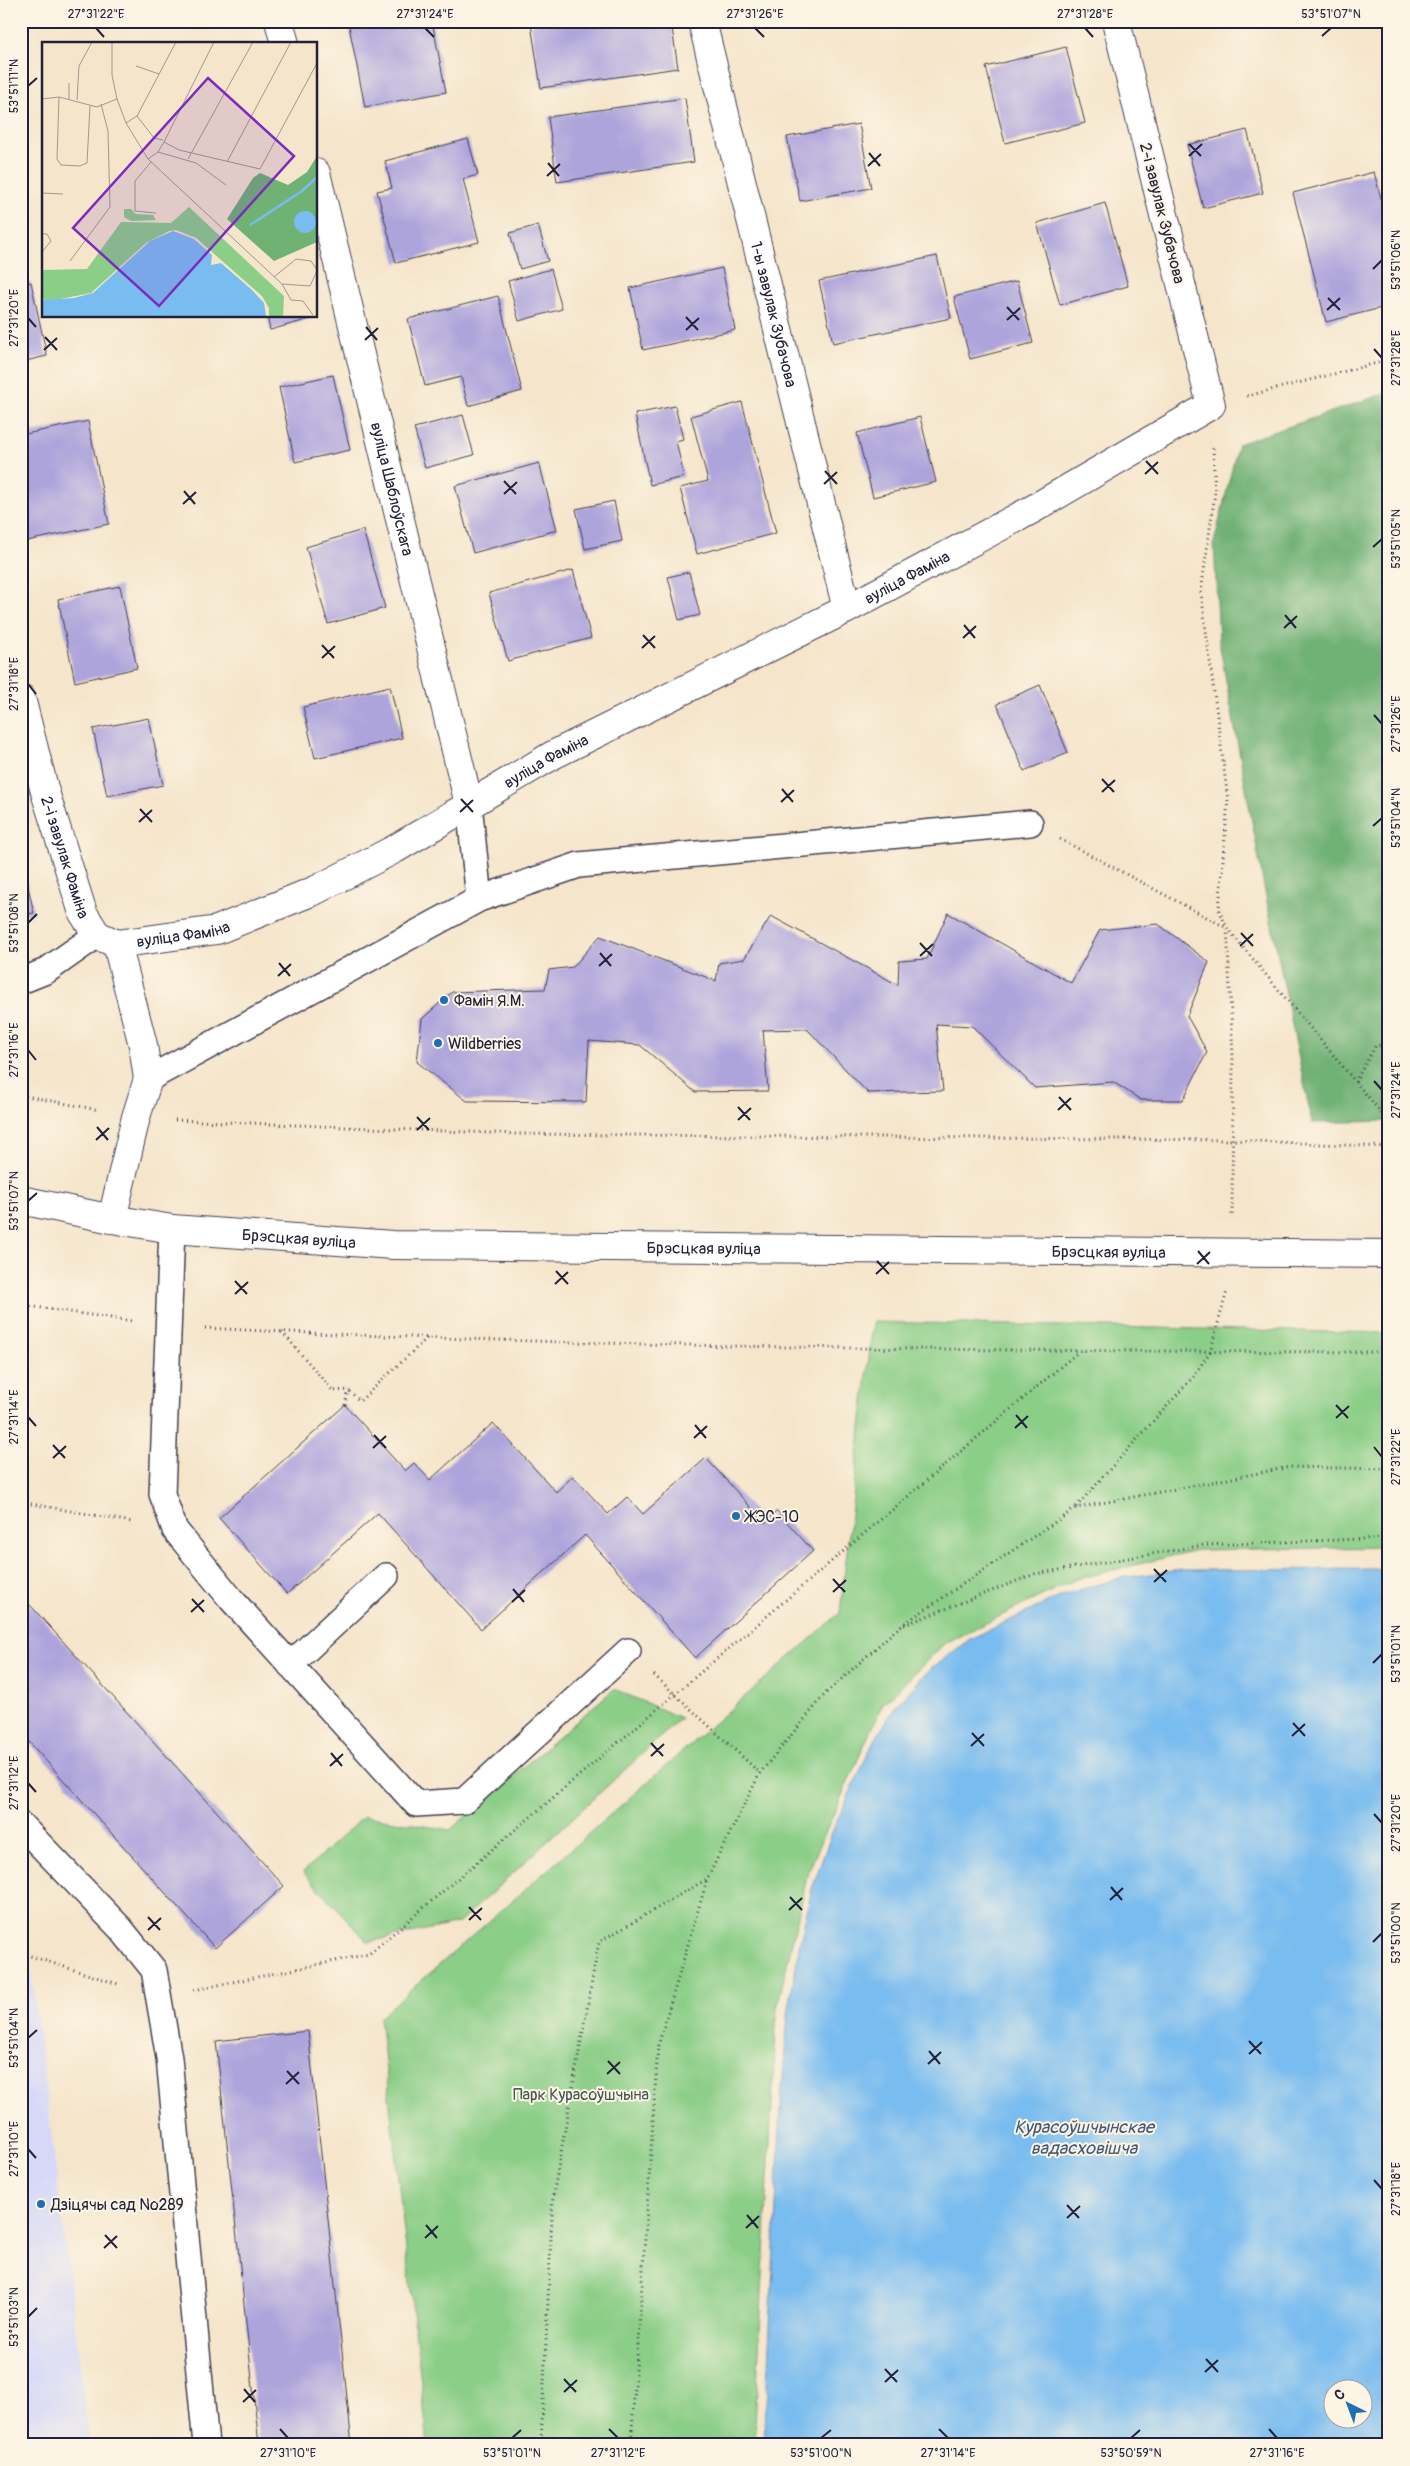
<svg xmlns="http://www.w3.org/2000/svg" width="1410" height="2466" viewBox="0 0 1410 2466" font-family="Pangolin,sans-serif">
	<rect width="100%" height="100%" fill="#fcf5e5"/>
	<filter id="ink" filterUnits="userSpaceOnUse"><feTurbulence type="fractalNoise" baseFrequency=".02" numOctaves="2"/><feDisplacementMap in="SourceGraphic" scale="10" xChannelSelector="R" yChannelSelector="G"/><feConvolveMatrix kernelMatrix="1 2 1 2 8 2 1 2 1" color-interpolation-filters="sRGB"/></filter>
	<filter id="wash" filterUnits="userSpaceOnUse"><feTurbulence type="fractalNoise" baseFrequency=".0096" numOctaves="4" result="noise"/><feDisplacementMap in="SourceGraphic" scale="20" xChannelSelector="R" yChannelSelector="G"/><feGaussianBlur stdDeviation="1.12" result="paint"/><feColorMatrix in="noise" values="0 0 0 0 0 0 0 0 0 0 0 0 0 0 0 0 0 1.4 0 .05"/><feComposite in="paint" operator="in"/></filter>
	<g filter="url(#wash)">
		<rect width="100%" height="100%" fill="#f5e5cb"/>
		<path fill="#d5d8f9" d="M21,1960L30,1962L90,2445H21Z"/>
		<path fill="#8bce87" stroke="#567861" d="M873,1322L1389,1333V1547L1197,1550L1076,1579L945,1643L882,1705L808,1872L777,2008L754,2445H428L380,2017L840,1613Z
			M614,1689L681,1718L459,1923L368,1942L303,1872L364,1816L450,1830Z"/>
		<path fill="#70b174" stroke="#496a58" d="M1389,392V1121L1312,1123L1264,887L1219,642L1214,543L1238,444Z"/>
		<path fill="#79bcef" stroke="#4e6f95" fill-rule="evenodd" d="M1389,1569V2445H764L782,2088L788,2015L799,1947L812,1889L832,1832L873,1743L896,1706L928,1671L970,1639L1066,1594L1120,1578L1181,1570ZM1332,2388H1362V2418H1332Z"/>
		<g id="blocks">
			<path fill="#ada4dc" d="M372,21H432L446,92L365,107L349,26Z
				M552,21H671L678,68L541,88L531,24Z
				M1230,21H1251V22L1232,28Z
				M1066,47L1085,123L1005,143L986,67Z
				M685,98L694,162L557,182L548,117Z
				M859,124L871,188L800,201L787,137Z
				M1247,130L1263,193L1203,208L1187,145Z
				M468,139L478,175L463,179L479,242L396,263L377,191L392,188L385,161Z
				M21,167L25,180L21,181Z
				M1374,172L1382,202L1389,200V306L1326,322L1293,193Z
				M1105,203L1128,286L1060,305L1037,223Z
				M538,225L548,261L520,269L510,233Z
				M937,256L951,318L833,343L819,281Z
				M722,268L735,330L643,350L630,288Z
				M551,269L562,309L519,321L508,281Z
				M1017,281L1033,343L970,359L954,297Z
				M31,282L47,356L21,362V284Z
				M498,296L522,391L468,406L461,377L425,386L408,319Z
				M267,316H317V317L270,330Z
				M333,375L350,450L295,462L279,387Z
				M742,402L776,533L697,554L680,488L708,481L691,416Z
				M675,406L683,439L676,441L684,477L650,485L635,414Z
				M463,415L474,455L425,468L414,428Z
				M920,417L936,482L873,497L857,433Z
				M88,421L109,524L27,541L21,514V435Z
				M539,463L557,530L473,553L455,486Z
				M614,501L622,541L585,549L576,509Z
				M363,530L385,608L328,624L306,547Z
				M573,570L591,638L508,661L489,593Z
				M689,572L700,615L679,620L668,577Z
				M120,586L137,668L75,682L58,599Z
				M1040,685L1068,753L1024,771L997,704Z
				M390,686L402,738L315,758L303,707Z
				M149,718L163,785L107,796L93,729Z
				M21,856L34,913L21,915Z
				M948,913L1071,983L1100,930L1158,924L1209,962L1187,1016L1207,1052L1183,1100H1141L1113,1082L1035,1088L972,1026L936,1024L943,1091L868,1093L807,1029L763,1030L768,1091L695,1092L640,1045L589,1041L586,1102L467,1101L417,1062L422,1019L452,992L545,989L549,970L573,967L600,936L716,981L719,963L744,959L771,916L898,985L899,961L927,959Z
				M345,1405L405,1471L414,1463L430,1480L493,1423L556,1492L573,1476L608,1514L627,1497L643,1514L706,1458L765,1523L777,1511L813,1551L695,1658L585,1535L481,1629L378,1513L287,1594L219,1518Z
				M21,1595L284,1886L215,1948L21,1733Z
				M308,2031L352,2445H259L216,2041Z"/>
		</g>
	</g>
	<g filter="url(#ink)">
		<use href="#blocks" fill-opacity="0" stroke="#423f51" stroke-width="1"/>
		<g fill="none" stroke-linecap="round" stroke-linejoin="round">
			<g stroke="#423f51" stroke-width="28">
				<path id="service" d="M469,804L479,899
					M21,981L46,971L97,935
					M148,1079L479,899L579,865L1030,823
					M172,1229L162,1494L175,1530L231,1599L416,1804L464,1801L628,1651
					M290,1665L386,1576
					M21,1825L121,1929L154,1970L169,2058L206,2445"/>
			</g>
			<g stroke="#423f51" stroke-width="30">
				<g id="minor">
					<path d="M279,21L285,44"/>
					<path id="s1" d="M702,21L847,609"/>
					<path id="s2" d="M316,173L469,804"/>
					<path id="s3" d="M21,698L45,792L83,913L97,935L117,944"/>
					<path id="s4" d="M21,1200L112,1219L172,1229L393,1245L1389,1254"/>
					<path id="s5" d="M112,1219L136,1117L148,1079L143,1045L117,944L217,930L316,890L395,849L553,755L847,609L1033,509L1211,405L1116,21"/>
				</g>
			</g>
			<path stroke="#423f51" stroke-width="3" stroke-dasharray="1 4" stroke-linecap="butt" d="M1247,396L1389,360
				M1213,448L1215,493L1201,592L1228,800L1219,909L1227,928L1389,1122
				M1060,839L1227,928L1233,1056L1232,1215
				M1355,1082L1376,1045L1389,1046
				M21,1095L99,1110
				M175,1120L517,1134L1231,1140L1389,1147
				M21,1305L132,1321
				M205,1328C600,1348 994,1351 1389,1352
				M282,1332L333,1391L348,1390L360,1401L427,1338
				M345,1405L348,1390
				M21,1502L132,1522
				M1076,1507L1193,1377L1210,1352L1227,1291
				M904,1625L1035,1574L1204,1545L1389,1538
				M654,1675L760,1773
				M21,1953L118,1984
				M194,1990L369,1954L1078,1352
				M541,2445L553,2196L599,1942L707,1879L760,1773L826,1693L899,1627L1076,1508L1290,1467L1389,1469
				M631,2445L658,2046L707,1880"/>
			<use href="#service" stroke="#fff" stroke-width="25"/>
			<use href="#minor" stroke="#fff" stroke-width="28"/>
		</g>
	</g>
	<path fill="none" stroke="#22223b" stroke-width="2" d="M96,28L104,37M425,28L434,37M755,28L764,37M1085,28L1093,37M1322,36L1331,28M28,86L37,78M1189,144L1201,156M869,153L880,166M1189,156L1202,144M548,163L559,176M868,166L881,154M547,176L560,164M1373,269L1382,260M1328,298L1340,310M1007,307L1019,320M1327,310L1340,298M686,317L698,330M28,318L36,327M1007,320L1020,308M366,327L377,340M686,330L699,318M45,337L57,350M365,340L378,328M1374,349L1382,358M44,350L57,338M1146,461L1158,474M825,471L837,484M1145,474L1158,462M504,481L516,494M824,484L837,472M184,491L195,504M504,494L517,482M183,504L196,492M1373,547L1382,539M1285,615L1296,628M964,625L975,638M1284,628L1297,616M643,635L655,648M963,638L976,626M322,645L334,658M642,648L655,636M322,658L335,646M28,684L36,694M1374,715L1382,724M1102,779L1114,792M782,789L793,802M1102,792L1115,780M461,799L473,812M781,802L794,790M140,809L152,822M460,812L473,800M139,822L152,810M1373,826L1382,818M28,923L37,914M1241,933L1253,946M920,943L932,956M1240,946L1253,934M600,953L611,966M920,956L933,944M279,963L290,976M599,966L612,954M278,976L291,964M28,1050L36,1060M1374,1081L1382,1090M1059,1097L1071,1110M738,1107L750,1120M1058,1110L1071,1098M417,1117L429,1130M738,1120L751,1108M97,1127L108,1140M417,1130L430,1118M96,1140L109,1128M28,1201L37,1193M1198,1251L1209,1264M877,1261L889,1274M1197,1264L1210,1252M556,1271L568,1284M876,1274L889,1262M235,1281L247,1294M555,1284L568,1272M235,1294L248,1282M1336,1405L1348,1418M1016,1415L1027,1428M28,1417L36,1426M1336,1418L1349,1406M695,1425L706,1438M1015,1428L1028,1416M374,1435L386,1448M694,1438L707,1426M53,1445L65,1458M1374,1447L1382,1457M373,1448L386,1436M53,1458L66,1446M1154,1569L1166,1582M833,1579L845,1592M1154,1582L1167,1570M513,1589L524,1602M833,1592L846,1580M192,1599L204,1612M512,1602L525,1590M191,1612L204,1600M1373,1663L1382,1654M1293,1723L1305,1736M972,1733L984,1746M1292,1736L1305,1724M651,1743L663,1756M971,1746L984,1734M331,1753L342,1766M651,1756L664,1744M330,1766L343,1754M28,1783L36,1792M1374,1814L1382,1823M1111,1887L1122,1900M790,1897L802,1910M1110,1900L1123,1888M469,1907L481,1920M789,1910L802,1898M148,1917L160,1930M469,1920L482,1908M148,1930L161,1918M1373,1942L1382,1933M28,2038L37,2030M1249,2041L1261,2054M929,2051L940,2064M1249,2054L1262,2042M608,2061L620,2074M928,2064L941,2052M287,2071L299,2084M607,2074L620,2062M286,2084L299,2072M28,2149L36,2158M1374,2180L1382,2189M1067,2205L1079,2218M747,2215L758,2228M1067,2218L1080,2206M426,2225L437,2238M746,2228L759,2216M105,2235L117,2248M425,2238L438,2226M104,2248L117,2236M28,2317L37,2308M1206,2359L1218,2372M885,2369L897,2382M1205,2372L1218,2360M564,2379L576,2392M885,2382L898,2370M244,2389L255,2402M564,2392L577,2380M243,2402L256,2390M280,2429L288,2438M609,2429L618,2438M939,2429L948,2438M1269,2429L1277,2438M512,2438L521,2430M821,2438L831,2430M1131,2438L1140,2430"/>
	<g fill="#1f6fb2" stroke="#fcf5e5" stroke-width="2">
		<circle cx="444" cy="1000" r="5"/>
		<circle cx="438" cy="1043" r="5"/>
		<circle cx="736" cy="1516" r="5"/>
		<circle cx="41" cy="2204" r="5"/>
	</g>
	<g text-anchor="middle" stroke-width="4" stroke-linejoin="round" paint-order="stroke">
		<g font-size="16" fill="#22223b" stroke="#fcf5e5">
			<text transform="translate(1163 213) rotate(76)" y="6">2-і завулак Зубачова</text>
			<text dy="6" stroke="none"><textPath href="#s1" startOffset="302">1-ы завулак Зубачова</textPath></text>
			<text dy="6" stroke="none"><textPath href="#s2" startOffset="325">вуліца Шаблоўскага</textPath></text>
			<text dy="6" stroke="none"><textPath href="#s5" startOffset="1160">вуліца Фаміна</textPath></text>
			<text dy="6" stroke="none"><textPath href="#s5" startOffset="755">вуліца Фаміна</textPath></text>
			<text dy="6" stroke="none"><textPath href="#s3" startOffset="165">2-і завулак Фаміна</textPath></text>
			<text dy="6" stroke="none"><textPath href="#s5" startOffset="350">вуліца Фаміна</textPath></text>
			<text dy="6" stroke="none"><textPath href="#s4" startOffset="281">Брэсцкая вуліца</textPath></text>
			<text dy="6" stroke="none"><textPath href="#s4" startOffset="686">Брэсцкая вуліца</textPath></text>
			<text dy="6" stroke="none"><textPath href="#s4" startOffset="1091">Брэсцкая вуліца</textPath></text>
		</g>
		<g font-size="16" fill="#22223b" stroke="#fcf5e5" text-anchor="start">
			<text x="454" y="1006">Фамін Я.М.</text>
			<text x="448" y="1049">Wildberries</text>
			<text x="746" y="1522">ЖЭС-10</text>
			<text x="51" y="2210">Дзіцячы сад №289</text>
		</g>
		<g font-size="16" fill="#425652" stroke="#fcf5e5">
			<text x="581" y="2100">Парк Курасоўшчына</text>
		</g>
		<g font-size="18" font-style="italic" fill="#40587a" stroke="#fcf5e5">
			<text x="1084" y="2133">Курасоўшчынскае<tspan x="1084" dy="21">вадасховішча</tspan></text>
		</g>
	</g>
	<g transform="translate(42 42)">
		<rect width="275" height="275" fill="#f5e5cb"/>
		<path d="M147,165L242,254L241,275H227V266L220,254L154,196L134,188L127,189L104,201L49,251L8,259L0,257V228L45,227L79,180L129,181ZM82,167H89L94,172L111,173L114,178L89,179L82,175Z" fill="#8bce87"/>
		<path d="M275,114V200L232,219L185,177L211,136L218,131L246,143L265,130Z" fill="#70b174"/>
		<path d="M252 180a11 11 0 1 1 22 0a11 11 0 1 1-22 0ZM131,189L152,197L170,213L169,223L179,221L210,248L222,261L224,275H0V258L32,256L51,251L108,199Z" fill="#79bcef"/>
		<path fill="none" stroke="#79bcef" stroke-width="2.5" d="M208,183L260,149L275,135"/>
		<path fill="none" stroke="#a19791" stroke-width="1" d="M70,0V33L75,57L84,81L106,117L240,242L249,258L261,259L271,273M94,24L117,32M27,41V57M17,55L15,117L19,123L38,124L45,121L48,64M0,57L17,55L55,65L75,57M35,58L37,24L50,0M95,74L112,96L121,98M84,81L95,74L134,0M122,100L172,0M116,110L154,121L184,143M106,117L116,110L122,100L137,108L218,127L275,21M146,117L211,0M109,120L93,139V169L114,171M185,120L249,0M0,151L21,152M0,192H5L9,199L0,210M28,219L68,165L66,89L59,62M232,235L254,217L269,219L275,228M240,242L268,244L275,229"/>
		<path fill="#7b2cbf" fill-opacity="0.15" stroke="#7b2cbf" stroke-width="2.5" d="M166,36L252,114L117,264L31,186Z"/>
		<rect width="275" height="275" fill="none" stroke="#22223b" stroke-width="2.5"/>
	</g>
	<rect width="1410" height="2466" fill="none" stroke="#fcf5e5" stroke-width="55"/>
	<g transform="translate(1348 2404) rotate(318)"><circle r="24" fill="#fcf5e5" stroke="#a5a1a1"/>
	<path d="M0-4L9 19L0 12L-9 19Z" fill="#1f6fb2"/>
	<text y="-8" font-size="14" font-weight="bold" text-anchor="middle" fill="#22223b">С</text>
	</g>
	<rect x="28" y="28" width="1354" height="2410" fill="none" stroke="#22223b" stroke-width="2"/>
	<g font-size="12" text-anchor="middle" fill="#22223b">
		<text x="96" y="18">27°31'22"E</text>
		<text x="425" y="18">27°31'24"E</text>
		<text x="755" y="18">27°31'26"E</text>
		<text x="1085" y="18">27°31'28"E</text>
		<text x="1331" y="18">53°51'07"N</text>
		<text transform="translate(14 86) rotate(-90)" y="4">53°51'11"N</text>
		<text transform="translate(1396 260) rotate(-90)" y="4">53°51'06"N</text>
		<text transform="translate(14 318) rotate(-90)" y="4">27°31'20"E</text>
		<text transform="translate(1396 358) rotate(-90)" y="4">27°31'28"E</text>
		<text transform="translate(1396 539) rotate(-90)" y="4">53°51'05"N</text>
		<text transform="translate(14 684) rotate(-90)" y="4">27°31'18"E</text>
		<text transform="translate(1396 724) rotate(-90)" y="4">27°31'26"E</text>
		<text transform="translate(1396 818) rotate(-90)" y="4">53°51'04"N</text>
		<text transform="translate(14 923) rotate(-90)" y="4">53°51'08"N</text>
		<text transform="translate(14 1050) rotate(-90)" y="4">27°31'16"E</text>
		<text transform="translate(1396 1090) rotate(-90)" y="4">27°31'24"E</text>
		<text transform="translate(14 1201) rotate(-90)" y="4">53°51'07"N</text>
		<text transform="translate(14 1417) rotate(-90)" y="4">27°31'14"E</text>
		<text transform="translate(1396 1457) rotate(-90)" y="4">27°31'22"E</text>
		<text transform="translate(1396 1654) rotate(-90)" y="4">53°51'01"N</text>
		<text transform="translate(14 1783) rotate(-90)" y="4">27°31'12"E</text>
		<text transform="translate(1396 1823) rotate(-90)" y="4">27°31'20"E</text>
		<text transform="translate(1396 1933) rotate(-90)" y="4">53°51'00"N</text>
		<text transform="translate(14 2038) rotate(-90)" y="4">53°51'04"N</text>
		<text transform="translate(14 2149) rotate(-90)" y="4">27°31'10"E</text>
		<text transform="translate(1396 2189) rotate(-90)" y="4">27°31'18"E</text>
		<text transform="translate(14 2317) rotate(-90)" y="4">53°51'03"N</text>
		<text x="288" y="2457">27°31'10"E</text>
		<text x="512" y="2457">53°51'01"N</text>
		<text x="618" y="2457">27°31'12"E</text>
		<text x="821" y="2457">53°51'00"N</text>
		<text x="948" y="2457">27°31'14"E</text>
		<text x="1131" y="2457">53°50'59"N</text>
		<text x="1277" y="2457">27°31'16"E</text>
	</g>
</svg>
